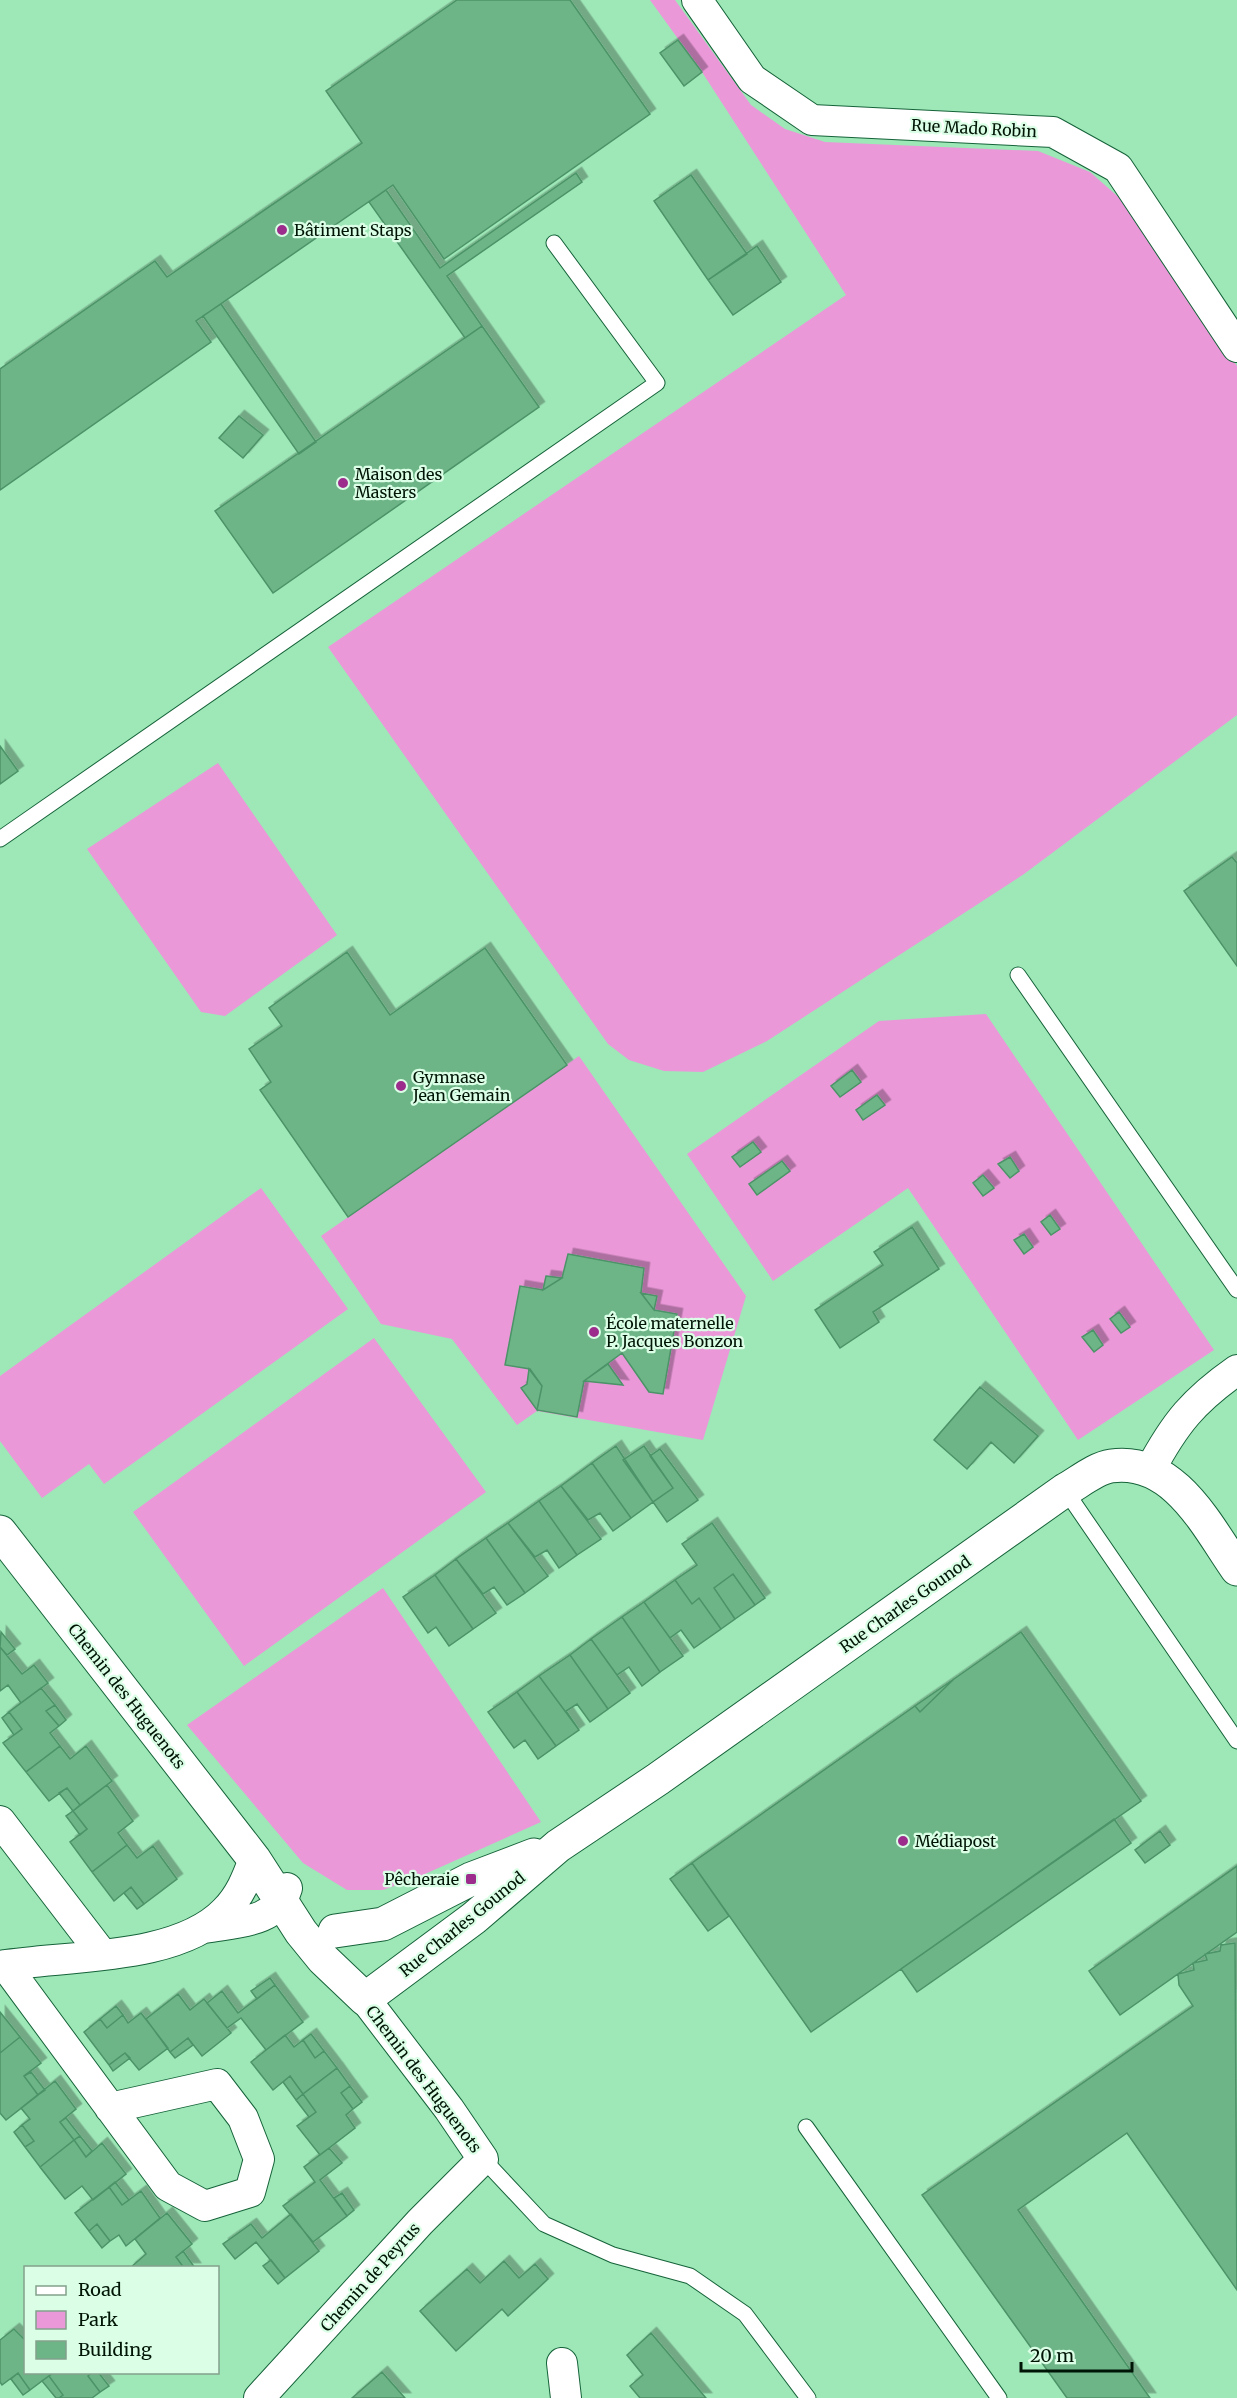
<svg xmlns="http://www.w3.org/2000/svg" width="1237" height="2398" viewBox="0 0 1237 2398" font-family="Merriweather,serif">
	<defs>
		<filter id="shadow"><feDropShadow dx="5.5" dy="-5.5" stdDeviation="0" flood-color="#0004"/></filter>
	</defs>
	<rect width="100%" height="100%" fill="#9ee7b7"/>
	<path fill="#eb98d9" d="M650,0H675L751,105L785,129L825,142L1038,151L1090,172L1123,201L1237,366V715L1024,874L767,1041L703,1072L664,1071L629,1060L608,1044L328,647L846,295L702,72Z
		M218,763L337,935L225,1016L201,1012L87,849Z
		M986,1014L1214,1350L1078,1440L908,1188L773,1281L687,1154L879,1021Z
		M579,1056L746,1296L703,1440L537,1411L517,1425L452,1339L381,1324L321,1236Z
		M261,1188L348,1309L104,1484L89,1464L42,1498L0,1441V1376Z
		M374,1338L486,1492L244,1666L133,1512Z
		M383,1588L541,1822L416,1878L383,1890H347L303,1863L187,1725Z"/>
	<path fill="#6db587" stroke="#4c9367" stroke-width="1.5" filter="url(#shadow)" d="M457,0H570L650,114L444,259L393,185L196,321L211,342L0,490V369L155,261L167,277L362,143L326,91Z
		M678,40L702,72L684,86L660,53Z
		M576,173L582,182L447,276L482,326L465,338L369,202L386,190L440,268Z
		M691,175L747,254L708,280L654,201Z
		M757,246L781,282L733,315L708,280Z
		M221,304L316,442L299,454L203,316Z
		M482,326L539,407L273,593L215,511Z
		M239,416L263,435L243,458L219,438Z
		M0,746L18,771L0,784Z
		M1232,857L1237,863V966L1184,891Z
		M485,948L567,1065L348,1217L260,1090L271,1082L249,1049L282,1026L269,1008L347,952L390,1015Z
		M852,1070L861,1082L840,1097L831,1086Z
		M877,1095L885,1105L863,1120L856,1110Z
		M753,1142L761,1152L740,1167L732,1157Z
		M1010,1157L1019,1171L1010,1178L998,1164Z
		M782,1161L790,1171L757,1195L749,1184Z
		M983,1175L994,1188L983,1196L973,1183Z
		M1050,1215L1060,1229L1051,1235L1041,1222Z
		M912,1227L939,1269L873,1312L879,1322L840,1348L815,1310L883,1265L874,1252Z
		M1024,1234L1033,1247L1024,1254L1014,1240Z
		M568,1254L644,1268L641,1293L654,1310L677,1314L663,1394L649,1392L622,1353L584,1381L577,1417L537,1410L542,1386L530,1369L505,1365L520,1286L543,1290L562,1278Z
		M546,1276L562,1278L543,1290Z
		M641,1293L657,1296L654,1310Z
		M1119,1312L1130,1327L1121,1333L1110,1319Z
		M1093,1330L1103,1345L1094,1352L1082,1337Z
		M608,1364L623,1385L584,1381Z
		M529,1369L542,1386L537,1410L521,1388L527,1384Z
		M980,1387L1038,1436L1014,1463L991,1442L967,1469L934,1440Z
		M616,1446L653,1502L631,1518L592,1463Z
		M644,1446L673,1488L653,1502L623,1460Z
		M660,1449L698,1500L667,1522L653,1502L673,1488L650,1456Z
		M592,1463L631,1518L613,1531L600,1513L588,1520L561,1486Z
		M561,1486L601,1539L577,1555L539,1501Z
		M539,1501L577,1555L559,1568L547,1550L535,1557L508,1523Z
		M508,1523L548,1576L525,1593L486,1538Z
		M712,1523L765,1598L755,1605L733,1574L714,1588L735,1619L721,1629L699,1598L692,1604L675,1580L697,1565L682,1544Z
		M486,1538L525,1593L507,1605L494,1587L483,1594L456,1559Z
		M456,1559L496,1613L473,1629L435,1575Z
		M733,1574L755,1605L735,1619L714,1588Z
		M435,1575L473,1629L449,1646L436,1627L428,1633L403,1597Z
		M675,1580L692,1604L699,1598L721,1629L694,1648L681,1630L670,1638L683,1656L644,1602Z
		M644,1602L683,1656L660,1672L622,1617Z
		M622,1617L660,1672L642,1686L629,1667L617,1675L630,1693L591,1639Z
		M1,1632L15,1649L7,1655L0,1647Z
		M1021,1632L1141,1801L811,2032L692,1863L915,1706L920,1712L954,1679Z
		M591,1639L630,1693L608,1709L570,1655Z
		M0,1647L22,1674L34,1665L48,1683L21,1703L8,1685L0,1691Z
		M570,1655L608,1709L590,1722L577,1704L566,1711L579,1730L539,1676Z
		M539,1676L579,1730L556,1746L517,1692Z
		M954,1679L920,1712L915,1706Z
		M41,1688L55,1705L46,1711L59,1726L50,1733L60,1746L26,1772L3,1743L22,1729L9,1712Z
		M517,1692L556,1746L538,1759L525,1740L514,1748L488,1712Z
		M55,1705L66,1720L59,1726L46,1711Z
		M9,1712L22,1729L14,1735L2,1718Z
		M60,1746L70,1759L86,1746L112,1781L80,1805L67,1788L49,1801L26,1772Z
		M107,1785L133,1821L118,1833L127,1845L92,1872L70,1842L87,1829L73,1811Z
		M67,1788L80,1805L73,1811L59,1793Z
		M73,1811L87,1829L80,1835L66,1816Z
		M1114,1819L1131,1843L917,1992L901,1969Z
		M1160,1831L1170,1845L1145,1863L1135,1850Z
		M127,1845L137,1858L153,1846L177,1879L144,1904L131,1887L114,1901L92,1872Z
		M692,1863L729,1916L708,1931L670,1879Z
		M1237,1866V1932L1120,2015L1089,1971Z
		M131,1887L144,1904L137,1909L124,1893Z
		M1235,1943L1237,2290L1127,2133L1018,2210L1150,2398H1067L922,2195L1193,2006L1179,1985L1178,1974L1194,1970L1193,1963L1207,1960L1205,1954L1220,1951L1221,1945Z
		M270,1978L275,1985L257,1999L251,1991Z
		M275,1985L303,2022L266,2050L241,2018L227,2028L207,2003L222,1991L238,2013Z
		M178,1994L190,2010L204,1999L231,2033L202,2056L188,2038L170,2052L146,2019Z
		M116,2006L123,2015L107,2028L100,2019Z
		M0,2012L20,2037L0,2053Z
		M141,2013L168,2048L139,2070L125,2053L109,2065L84,2032L100,2019L107,2028L123,2015L128,2023Z
		M311,2034L324,2051L315,2058L303,2040Z
		M285,2035L294,2047L303,2040L315,2058L324,2051L337,2068L303,2094L290,2076L273,2090L251,2062Z
		M20,2037L41,2063L24,2076L38,2095L6,2120L0,2113V2053Z
		M188,2038L193,2045L175,2058L170,2052Z
		M125,2053L130,2058L113,2071L109,2065Z
		M337,2068L350,2086L341,2093L353,2109L346,2115L355,2128L320,2155L297,2126L316,2112L303,2094Z
		M31,2072L45,2090L38,2095L24,2076Z
		M290,2076L303,2094L296,2100L283,2082Z
		M55,2081L76,2109L60,2122L74,2140L40,2167L25,2147L34,2141L22,2125L30,2119L21,2108Z
		M350,2086L362,2102L353,2109L341,2093Z
		M303,2094L316,2112L309,2117L296,2100Z
		M66,2118L80,2136L74,2140L60,2122Z
		M22,2125L34,2141L25,2147L14,2132Z
		M80,2136L92,2151L86,2157L74,2140Z
		M74,2140L86,2157L102,2143L126,2174L93,2200L82,2186L65,2199L40,2167Z
		M329,2148L342,2163L320,2180L347,2216L313,2242L283,2206L315,2182L304,2167Z
		M115,2182L129,2200L122,2205L109,2187Z
		M109,2187L122,2205L141,2191L160,2218L126,2246L119,2235L110,2241L97,2224L89,2231L75,2213Z
		M342,2193L354,2210L347,2216L334,2198Z
		M167,2213L192,2244L176,2257L184,2268H130L146,2254L135,2239Z
		M291,2214L319,2251L285,2278L256,2242L235,2259L223,2244L251,2224L262,2238Z
		M97,2224L110,2241L102,2248L89,2231Z
		M183,2251L195,2268H184L176,2257Z
		M271,2260L285,2278L278,2284L263,2266Z
		M504,2261L519,2278L535,2264L548,2279L508,2316L502,2309L456,2351L420,2311L467,2269L480,2283Z
		M14,2329L26,2341V2372H54L30,2390L18,2373L2,2385L0,2382V2340Z
		M651,2333L706,2398H640L630,2386L643,2375L627,2355Z
		M54,2372H92L88,2376L100,2392L92,2398H59L63,2395L49,2376Z
		M92,2372H98L109,2386L100,2392L88,2376Z
		M382,2372L405,2398H352Z
		M18,2373L30,2390L23,2395L11,2379Z
		M49,2376L63,2395L59,2398H56L42,2381Z"/>
	<g fill="none" stroke-linecap="round" stroke-linejoin="round">
		<g stroke="#156339" stroke-width="17">
			<path id="service" d="M0,839L657,383L554,243
				M1018,975L1237,1290
				M1065,1490L1237,1741
				M806,2127L999,2398
				M483,2159L544,2224L613,2255L690,2276L745,2314L808,2398"/>
		</g>
		<g stroke="#156339" stroke-width="32">
			<path id="minor" d="M697,0L752,79L812,120L1053,132L1118,168L1237,347
				M1150,1470C1175,1423 1194,1400 1237,1370
				M0,1821L102,1954
				M204,1928C236,1922 276,1924 287,1888
				M5,1965L168,2186L205,2206L250,2192L259,2159L243,2118L217,2084L110,2108
				M0,1966C66,1955 177,1961 225,1911C240,1896 247,1878 254,1859
				M562,2363L566,2398
				M259,2398L420,2222L483,2159L449,2109L365,1999"/>
		</g>
		<g stroke="#156339" stroke-width="35">
			<path id="tertiary" d="M0,1532L254,1859L301,1932L323,1959L365,1999
				M335,1931L383,1924L471,1879L534,1855
				M365,1999L474,1918L558,1846L658,1779L1065,1490C1078,1483 1096,1468 1111,1466C1174,1457 1207,1526 1237,1569"/>
		</g>
		<use href="#service" stroke="#fff" stroke-width="15"/>
		<use href="#minor" stroke="#fff" stroke-width="30"/>
		<use href="#tertiary" stroke="#fff" stroke-width="33"/>
	</g>
	<g fill="#9c2d8c" stroke="#dbffe6" stroke-width="2">
		<circle cx="282" cy="230" r="6"/>
		<circle cx="343" cy="483" r="6"/>
		<circle cx="401" cy="1086" r="6"/>
		<circle cx="594" cy="1332" r="6"/>
		<circle cx="903" cy="1841" r="6"/>
		<rect x="465" y="1873" width="12" height="12" rx="3"/>
	</g>
	<g text-anchor="middle" stroke-width="4.5" stroke-linejoin="round" paint-order="stroke">
		<g font-size="16" fill="#001506" stroke="#dbffe6">
			<text transform="translate(974 128) rotate(3)" y="6">Rue Mado Robin</text>
			<text transform="translate(905 1604) rotate(-35)" y="6">Rue Charles Gounod</text>
			<text transform="translate(127 1696) rotate(52)" y="6">Chemin des Huguenots</text>
			<text transform="translate(462 1924) rotate(-39)" y="6">Rue Charles Gounod</text>
			<text transform="translate(424 2079) rotate(53)" y="6">Chemin des Huguenots</text>
			<text transform="translate(370 2277) rotate(-48)" y="6">Chemin de Peyrus</text>
		</g>
		<g font-size="16" fill="#001506" stroke="#dbffe6" text-anchor="start">
			<text x="294" y="236">Bâtiment Staps</text>
			<text x="355" y="480">Maison des<tspan x="355" dy="18">Masters</tspan></text>
			<text x="413" y="1083">Gymnase<tspan x="413" dy="18">Jean Gemain</tspan></text>
			<text x="606" y="1329">École maternelle<tspan x="606" dy="18">P. Jacques Bonzon</tspan></text>
			<text x="915" y="1847">Médiapost</text>
			<text x="459" y="1885" text-anchor="end">Pêcheraie</text>
		</g>
	</g>
	<rect x="24" y="2266" width="195" height="108" fill="#dbffe6" stroke="#83a18c" stroke-width="1.5"/>
	<rect x="36" y="2286" width="30" height="9" fill="#ffffff" stroke="#83a18c" stroke-width="1.5"/>
	<text x="78" y="2296" font-size="18" fill="#001506">Road</text>
	<rect x="36" y="2311" width="30" height="18" fill="#eb98d9" stroke="#83a18c" stroke-width="1.5"/>
	<text x="78" y="2326" font-size="18" fill="#001506">Park</text>
	<rect x="36" y="2341" width="30" height="18" fill="#6db587" stroke="#83a18c" stroke-width="1.5"/>
	<text x="78" y="2356" font-size="18" fill="#001506">Building</text>
	<path d="M1021 2362v9h111v-9" fill="none" stroke="#001506" stroke-width="3"/>
	<text x="1030" y="2362" font-size="18" fill="#001506" stroke="#dbffe6" stroke-width="4.5" paint-order="stroke">20 m</text>
</svg>
